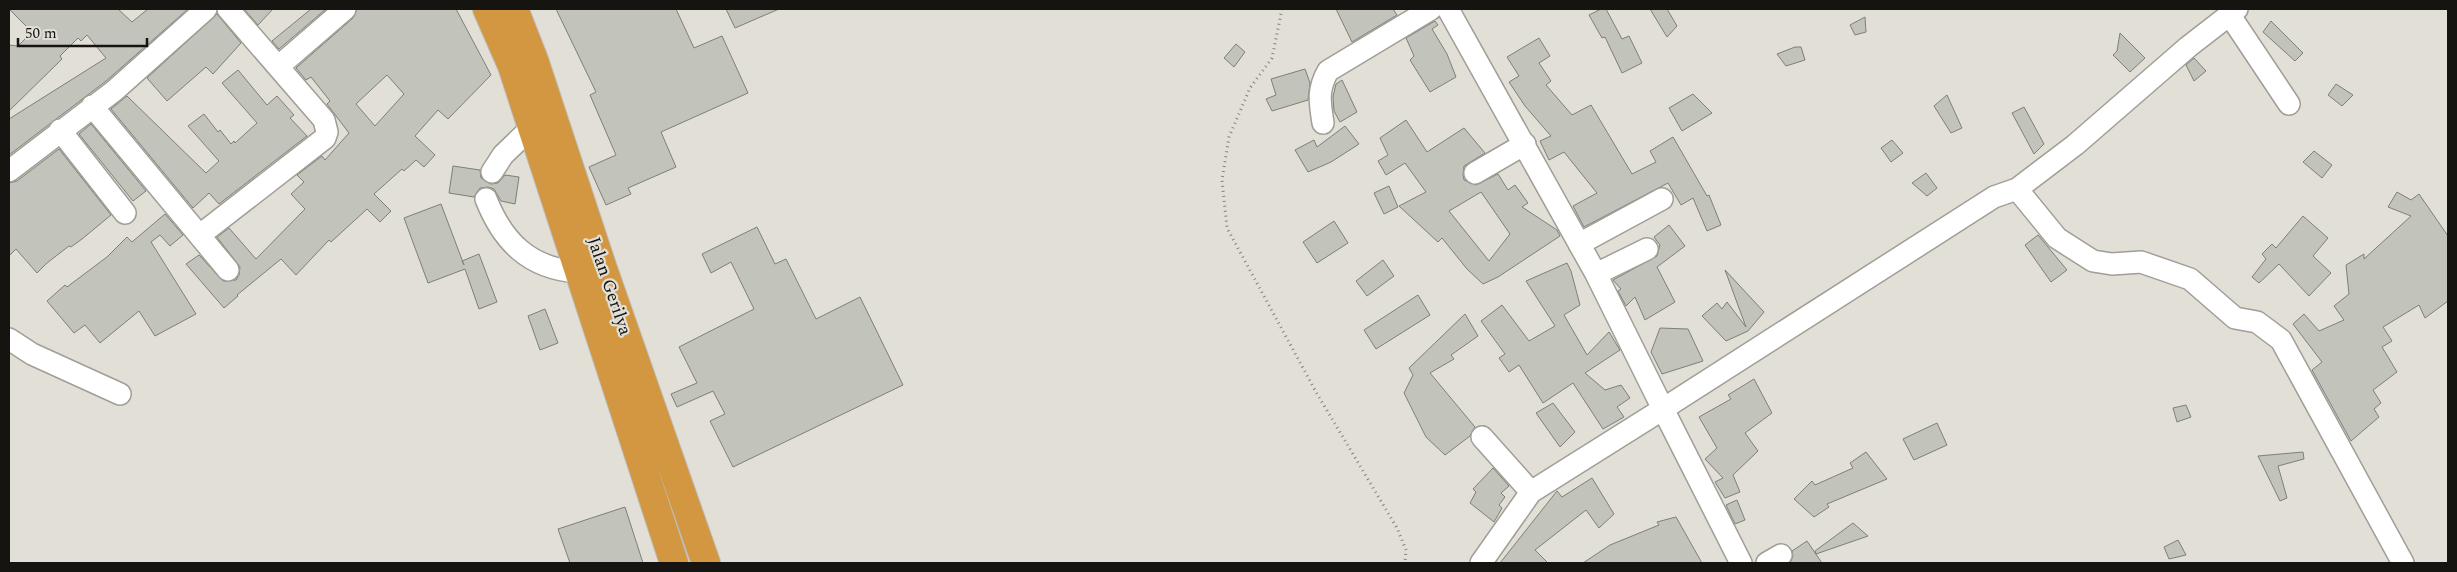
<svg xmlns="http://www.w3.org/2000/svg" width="2457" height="572" viewBox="0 0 2457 572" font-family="Spectral,serif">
	<rect width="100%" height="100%" fill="#e2dfd7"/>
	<path fill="#c2c3bb" stroke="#7e7f77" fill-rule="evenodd" d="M9,9H118L132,22L148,9H188L106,81L9,155V119L106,58L87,35L81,41L78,38L60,56L62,59L9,111V45L18,46L32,32Z
		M244,9H273L258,25Z
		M311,9H326L279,49L272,41Z
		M357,9H456L491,75L448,119L438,110L415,136L435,155L424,167L416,160L404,171L402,169L374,194L391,211L380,222L367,209L331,242L329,240L296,275L281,259L237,295L238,296L224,308L186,264L199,255L223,281L236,280L239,275L240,267L217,237L229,228L256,259L305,209L291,194L304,182L297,175L322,156L325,160L349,133L327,104L330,101L311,77L306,80L296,68L353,18ZM387,75L404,94L375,126L356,104Z
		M556,9H676L694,48L722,36L748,93L661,132L676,167L628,188L631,194L606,205L589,167L616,155L590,95L596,92Z
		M726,9H779L735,28Z
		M1336,9H1393L1397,15L1352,42Z
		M1601,9H1606L1622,39L1629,36L1642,63L1622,73L1605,37L1602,38L1589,15Z
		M1650,9H1667L1670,14L1677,26L1667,37Z
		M217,14L241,43L213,74L206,67L167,101L147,78Z
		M1865,17L1866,32L1855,35L1850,25Z
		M1435,21L1438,25L1432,29L1447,54L1456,77L1430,92L1410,60L1414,56L1406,38Z
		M2271,21L2303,53L2295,61L2263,32Z
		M2120,33L2145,58L2130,72L2113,55L2117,51Z
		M1539,38L1550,56L1539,63L1551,81L1546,85L1572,115L1591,105L1632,174L1656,162L1650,151L1673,137L1707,196L1709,195L1721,225L1707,231L1693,198L1681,205L1668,183L1584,227L1573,206L1597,193L1564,152L1549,160L1540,141L1551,136L1525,106L1509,82L1519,76L1507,57Z
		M1236,44L1245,52L1234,67L1224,58Z
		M1795,47H1801L1805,60L1786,66L1777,54Z
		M2194,58L2206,71L2194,81L2186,65Z
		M1305,69L1310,83L1308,100L1272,111L1266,99L1276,95L1271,79Z
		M238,70L267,105L277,96L294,115L290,118L307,136L219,204L209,193L193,208L111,109L127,96L206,173L219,161L188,126L204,114L218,132L220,130L231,144L234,141L235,143L257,123L222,83Z
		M1342,80L1357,112L1340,122L1334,111L1333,97L1336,84Z
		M2336,84L2353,95L2342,106L2328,95Z
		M1693,94L1712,113L1682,131L1669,108Z
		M1947,95L1962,128L1951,133L1934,106Z
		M2024,107L2044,144L2034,154L2012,113Z
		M1406,120L1427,152L1464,128L1485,153L1464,166L1463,174L1464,180L1476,185L1498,174L1508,190L1515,185L1528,203L1522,207L1557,230L1560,236L1498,277L1483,284L1467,269L1442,238L1438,242L1399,206L1426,192L1405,163L1386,175L1378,161L1388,155L1380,138ZM1481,192L1510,234L1489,261L1449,211Z
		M91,124L146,191L133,201L79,134Z
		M1345,126L1359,144L1331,162L1308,172L1295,150L1314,140L1317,147Z
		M1892,140L1903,153L1891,162L1881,148Z
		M59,149L111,215L82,239L71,247L69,246L47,263L37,273L16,249L9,256V183L17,181Z
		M2314,151L2332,165L2322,178L2303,162Z
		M453,166L480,170L481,178L491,184L498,183L505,175L519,177L515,204L501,201L494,189L488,187L480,188L474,197L449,193Z
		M1926,173L1937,188L1927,196L1912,183Z
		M1389,186L1398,207L1384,214L1374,193Z
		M2397,192L2411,200L2419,194L2448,236V301L2425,318L2419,305L2383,327L2392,341L2382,347L2397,372L2373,390L2381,403L2374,409L2379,417L2351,441L2312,370L2322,362L2293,324L2304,314L2319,331L2344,320L2334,306L2349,294L2346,265L2364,254V259L2411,216L2388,207Z
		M441,204L464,265L462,261L479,254L497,302L479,309L465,269L428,283L404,218Z
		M165,214L183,235L170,246L160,235L151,242L196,314L155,336L139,311L100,343L85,325L74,333L47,301L65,285L67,287L107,257L127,237L132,242Z
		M2303,216L2328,238L2313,256L2331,273L2309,296L2279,264L2259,283L2252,277L2266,259L2262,254L2272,244L2276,248Z
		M1334,221L1348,243L1317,263L1303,242Z
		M1669,225L1685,246L1657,267L1675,302L1645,320L1635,297L1626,306L1618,291L1621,289L1613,280L1657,256L1660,245L1654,237Z
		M757,227L775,264L786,259L816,319L860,297L903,385L733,467L710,421L725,414L713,391L677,407L671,394L697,383L679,347L754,309L731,262L711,273L702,254Z
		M2038,235L2067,270L2051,282L2025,245Z
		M1383,260L1394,276L1367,296L1356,281Z
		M1567,263L1571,271L1580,305L1564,315L1587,355L1609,332L1620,350L1585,373L1605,390L1621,385L1630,398L1617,407L1624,417L1603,429L1573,383L1543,403L1519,365L1509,372L1499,358L1505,354L1481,321L1502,305L1529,341L1555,326L1526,281Z
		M1725,270L1764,312L1748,331L1726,341L1702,316L1717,303L1722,309L1727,302L1746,327Z
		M1418,295L1430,315L1376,349L1364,330Z
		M545,309L558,343L540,350L528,316Z
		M1465,314L1478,336L1451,355L1454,359L1430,373L1475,427L1470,436L1445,455L1426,437L1404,393L1413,375L1409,368Z
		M1660,328L1688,329L1703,361L1662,374L1651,352Z
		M1754,379L1772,413L1745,433L1758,451L1733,475L1740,492L1725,498L1715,482L1723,478L1705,459L1717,448L1699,417L1731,399L1728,395Z
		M1553,403L1575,432L1560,447L1536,413Z
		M2186,405L2191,417L2177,422L2173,408Z
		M1937,423L1947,445L1914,460L1903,439Z
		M1866,452L1887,479L1827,504L1829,507L1814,517L1794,499L1812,481L1815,485L1853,468L1850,463Z
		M2303,452L2304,459L2278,466L2287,498L2280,501L2258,456Z
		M1493,468L1509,486L1501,493L1505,497L1499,505L1502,508L1494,522L1470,503L1476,492L1473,489Z
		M1592,478L1614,514L1599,528L1586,510L1535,550L1548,563H1500L1557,491L1562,497Z
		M1737,500L1745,520L1735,524L1726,505Z
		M625,507L643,563H570L558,529Z
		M1676,517L1702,563H1583L1610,545L1659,525L1657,522Z
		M1853,523L1868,536L1816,554L1815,551Z
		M2178,540L2186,555L2169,559L2164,547Z
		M1807,541L1822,563H1790L1793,556L1792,551Z"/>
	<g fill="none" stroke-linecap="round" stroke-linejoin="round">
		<g stroke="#a09e96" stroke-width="24">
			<path id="minor" d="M1448,9L1596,274L1663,409L1531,492L1481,563
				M2229,14L2289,104
				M279,66L345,9
				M92,106L228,270
				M1323,123C1320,103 1317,90 1328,71L1431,9
				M60,130L125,213
				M9,171L114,91L206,9
				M492,172L503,155L531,128
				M1475,173L1525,144
				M2017,189L2075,145L2188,47L2237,9
				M486,199C503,242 529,268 577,272
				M200,235L325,138L327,132L324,120L228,9
				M1579,244L1662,199
				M1596,274L1647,249
				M9,339L32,354L120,394
				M1482,437L1531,492
				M1741,563L1663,409L1994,197L2017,189L2057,238L2093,261L2112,264L2141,262L2190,279L2235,318L2257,322L2281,340L2403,563
				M1767,563L1781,555"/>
		</g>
		<g stroke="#bdbdbc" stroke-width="30">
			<path id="highway" d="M487,9L512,66L674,563
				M514,9L534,60L603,269L706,563"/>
		</g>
		<path stroke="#85837d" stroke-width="3" stroke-dasharray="1 4" stroke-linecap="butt" d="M1282,9L1272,58L1250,88L1229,137L1222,180L1227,228L1316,392L1397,528L1406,550L1405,563"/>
		<use href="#minor" stroke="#fff" stroke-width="21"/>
		<use href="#highway" stroke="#d29740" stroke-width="28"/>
	</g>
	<g text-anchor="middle" stroke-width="4.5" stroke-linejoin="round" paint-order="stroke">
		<g font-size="18" fill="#151411" stroke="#e2dfd7">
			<text transform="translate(610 286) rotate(71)" y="6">Jalan Gerilya</text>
		</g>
	</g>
	<rect width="2457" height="572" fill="none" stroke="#151411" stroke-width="20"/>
	<path d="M18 38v8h129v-8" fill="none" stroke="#151411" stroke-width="2.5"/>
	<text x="25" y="38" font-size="15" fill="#151411" stroke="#e2dfd7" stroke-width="4" paint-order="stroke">50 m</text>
</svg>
